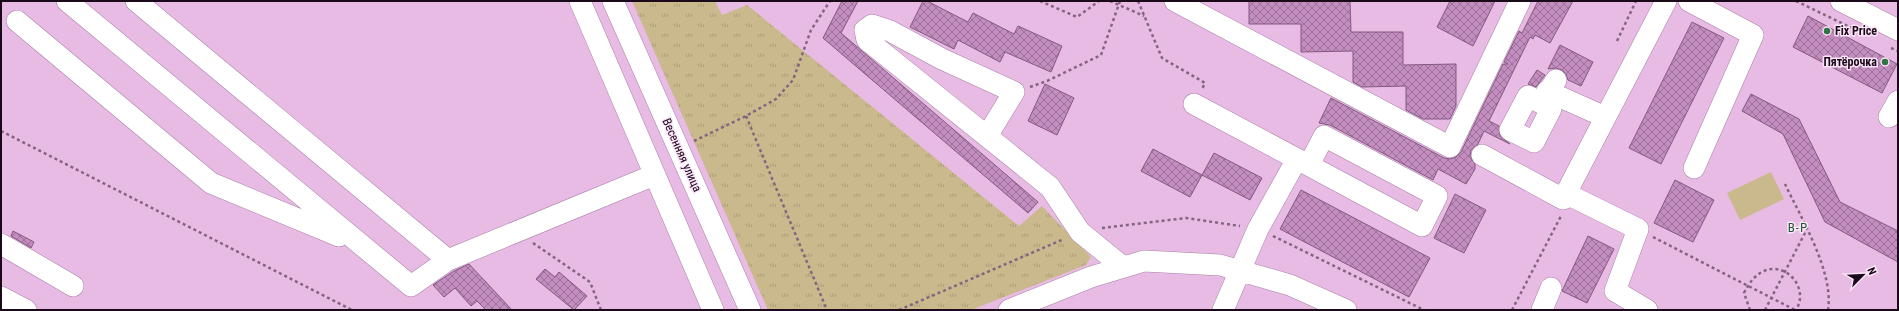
<svg xmlns="http://www.w3.org/2000/svg" width="1899" height="311" viewBox="0 0 1899 311" font-family="'Roboto Condensed',sans-serif">
	<defs>
		<pattern id="grass-tufts" width="24" height="20" patternUnits="userSpaceOnUse"><rect width="24" height="20" fill="#cab98c"/><path d="M3 7l-1-3M5 7V3M7 7l1-3M15 17l-1-3M17 17v-4M19 17l1-3" fill="none" stroke="#ad9e78"/></pattern>
		<pattern id="building-cross-hatch" width="8" height="8" patternUnits="userSpaceOnUse"><rect width="8" height="8" fill="#c48dc0"/><path d="M0 0l8 8M0 8l8-8" fill="none" stroke="#9e719b"/></pattern>
	</defs>
	<rect width="100%" height="100%" fill="#e8bbe4"/>
	<path fill="url(#grass-tufts)" d="M632,1H715L722,15L747,5L1019,226L1042,206L1091,257L1086,265L971,310H768Z"/>
	<path fill="#cab98c" d="M1771,172L1784,199L1740,220L1727,193Z"/>
	<path fill="url(#building-cross-hatch)" stroke="#82597e" d="M842,1H858L841,33L1038,202L1028,213L823,38Z
		M923,1H927L968,22L973,13L1014,34L1018,26L1062,46L1051,72L1005,52L1000,62L958,40L954,49L910,27Z
		M1249,1H1350L1351,32H1403V65L1456,64V106L1450,119H1423L1406,110V86L1362,87L1353,82V51L1301,52V24H1249Z
		M1450,1H1495L1473,46L1437,27Z
		M1538,1H1573L1550,43L1535,35L1533,39L1530,37L1489,121L1499,126L1500,136L1510,144L1484,131L1478,144L1471,150L1470,156L1475,164V169L1466,184L1438,169L1433,180L1330,125L1319,123L1331,98L1444,158L1450,159L1456,157L1461,152L1503,64H1508L1504,62L1519,31L1522,33Z
		M1808,16L1897,64L1882,93L1793,47Z
		M1692,22L1724,38L1661,164L1629,148Z
		M1560,45L1593,62L1581,86L1568,80L1566,74L1562,70L1556,68L1548,69Z
		M1537,70L1545,75L1536,87L1528,84Z
		M1045,84L1074,98L1057,135L1028,121Z
		M1751,94L1799,119L1840,202L1898,231V262L1825,222L1783,134L1742,111Z
		M1153,149L1202,175L1190,197L1141,171Z
		M1214,153L1262,178L1250,200L1202,175Z
		M1675,180L1714,200L1693,242L1654,223Z
		M1301,190L1430,258L1409,297L1280,229Z
		M1455,194L1486,210L1464,253L1434,238Z
		M13,231L34,242L31,248L11,236Z
		M1588,236L1614,249L1587,303L1562,291Z
		M469,264L512,310H486L477,301L471,306L455,288L444,297L433,285L454,271Z
		M545,269L555,277L559,272L587,296L574,310L536,279Z"/>
	<g fill="none" stroke-linecap="round" stroke-linejoin="round">
		<g stroke="#aa7fa6" stroke-width="22">
			<path id="minor" d="M67,1L411,286L448,260L654,175
				M136,1L448,260
				M580,1L713,310
				M613,1L750,310
				M1175,1L1450,147L1520,1
				M1689,1L1753,35L1694,168
				M1841,1L1898,30
				M17,21L211,183L339,236
				M1547,91L1605,117
				M1541,103L1551,109L1534,142L1510,130L1528,96L1541,103L1556,80
				M1194,104L1297,159L1258,229L1223,310
				M1889,117L1898,101
				M987,136L1014,92L942,59L890,31L872,25L865,30L867,40L1050,187L1080,232L1123,267
				M1482,155L1563,199
				M1297,159L1422,226L1437,196L1324,136L1309,165
				M1,244L73,286
				M1,297L26,310
				M1009,310L1091,277L1144,261L1220,265L1290,285L1346,310
				M1542,310L1551,288
				M1647,310L1615,291L1638,229L1571,196L1563,199L1666,1"/>
		</g>
		<path stroke="#846581" stroke-width="2.5" stroke-dasharray="3 3" stroke-linecap="butt" d="M1040,1L1077,17L1099,1
			M1110,1L1144,16
			M1138,1L1162,58L1205,83L1202,89
			M1796,1L1858,31
			M1617,41L1636,1
			M1891,48L1898,51
			M1030,87L1047,81L1101,55L1120,1
			M746,116L827,310
			M1,131L352,310
			M694,141L746,116L776,99L793,80L811,30L830,1
			M1785,184C1801,218 1834,272 1828,310
			M1102,228L1186,218L1240,226
			M1273,236L1424,310
			M1653,237L1795,310
			M533,243L590,282L601,310
			M899,310L1064,239
			M1512,310L1561,216
			M1750,310L1744,293C1768,243 1814,282 1796,310
			M1765,310L1806,231"/>
		<use href="#minor" stroke="#fff" stroke-width="21"/>
	</g>
	<g fill="#2f7541" stroke="#fce4f9" stroke-width="1.5">
		<circle cx="1827" cy="31" r="4"/>
		<circle cx="1885" cy="62" r="4"/>
	</g>
	<g text-anchor="middle" stroke-width="3" stroke-linejoin="round" paint-order="stroke">
		<g font-size="12" font-weight="bold" fill="#1a0a19" stroke="#fce4f9" text-anchor="start">
			<text x="1835" y="35">Fix Price</text>
			<text x="1877" y="66" text-anchor="end">Пятёрочка</text>
		</g>
		<g font-size="12" fill="#1a0a19" stroke="#fce4f9">
			<text transform="translate(682 155) rotate(66)" y="4">Весенняя улица</text>
		</g>
		<g font-size="13" letter-spacing="1" fill="#1b5c2e" stroke="#fce4f9">
			<text x="1798" y="232">В-Р</text>
		</g>
	</g>
	<rect width="1899" height="311" fill="none" stroke="#1a0a19" stroke-width="4"/>
	<g transform="translate(1863 275) rotate(66)" stroke="#fce4f9" stroke-width="3" paint-order="stroke">
	<path d="M0-3L7 15L0 10L-7 15Z" fill="#1a0a19"/>
	<text y="-6" font-size="11" font-weight="bold" text-anchor="middle" fill="#1a0a19">N</text>
	</g>
</svg>
